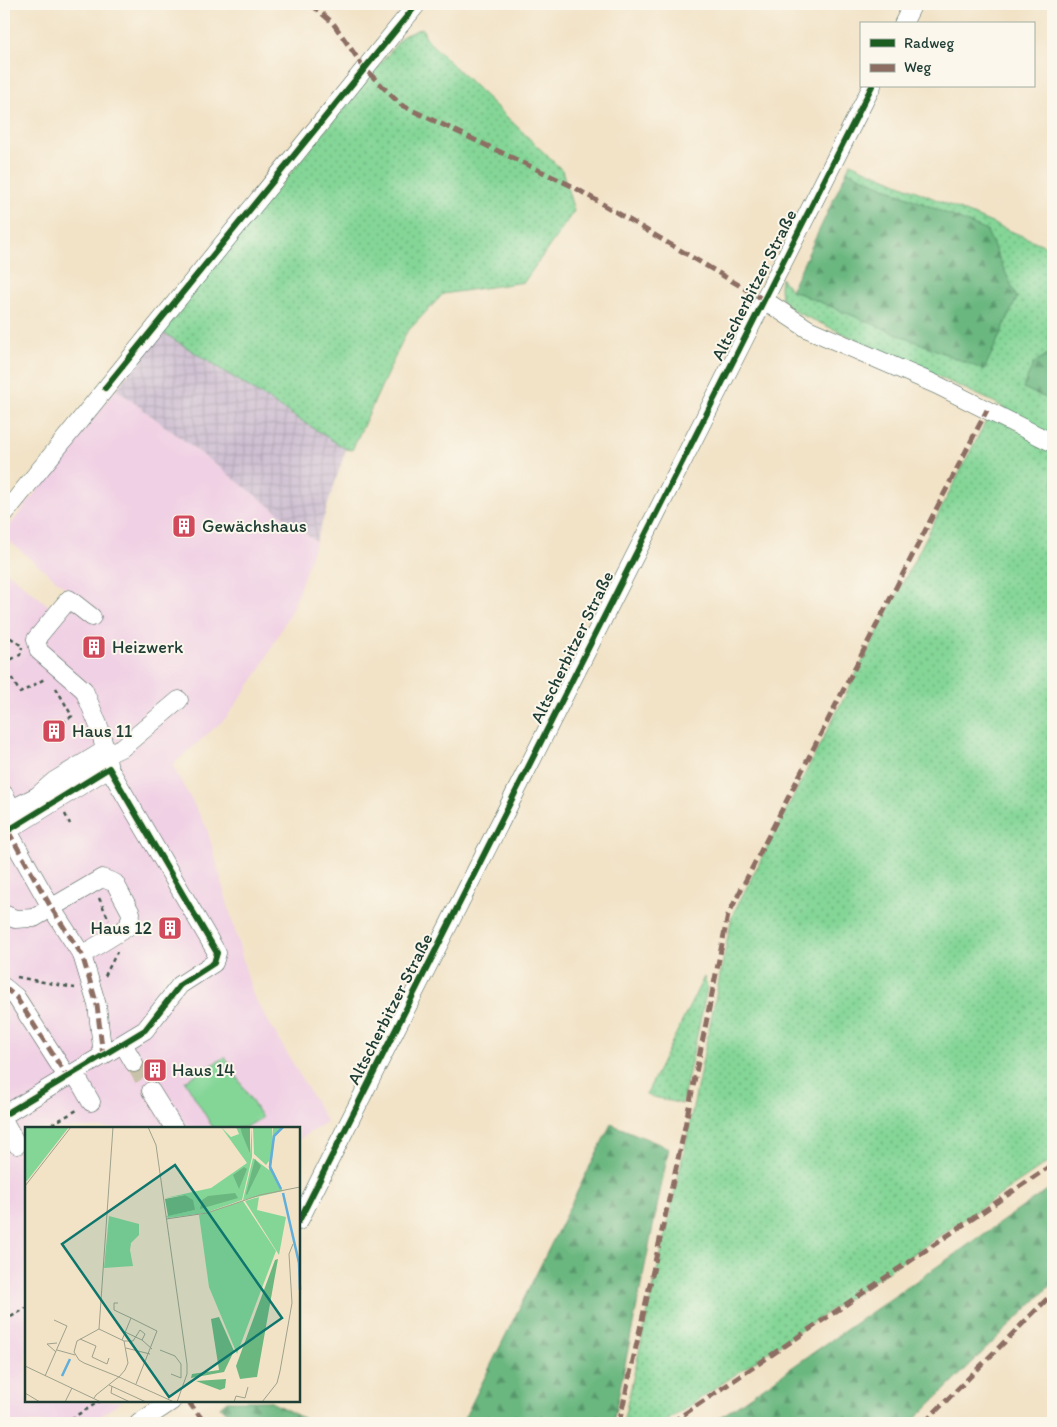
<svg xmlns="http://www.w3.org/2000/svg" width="1057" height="1427" viewBox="0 0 1057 1427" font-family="Itim,sans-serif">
	<defs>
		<pattern id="industrial-grid" width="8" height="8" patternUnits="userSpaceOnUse" patternTransform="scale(1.25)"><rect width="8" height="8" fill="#cebed1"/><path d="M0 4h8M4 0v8" fill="none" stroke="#b0a4b4"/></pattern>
		<pattern id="grass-dots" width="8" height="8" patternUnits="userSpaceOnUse" patternTransform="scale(1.25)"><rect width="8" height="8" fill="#84d697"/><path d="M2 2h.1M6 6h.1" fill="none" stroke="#6baf7c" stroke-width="1.8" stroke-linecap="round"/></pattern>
		<pattern id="forest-firs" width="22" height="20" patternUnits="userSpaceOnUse" patternTransform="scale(1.25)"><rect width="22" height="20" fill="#6bb780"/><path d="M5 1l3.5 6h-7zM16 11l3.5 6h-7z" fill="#57966a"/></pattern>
	</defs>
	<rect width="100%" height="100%" fill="#fbf7ec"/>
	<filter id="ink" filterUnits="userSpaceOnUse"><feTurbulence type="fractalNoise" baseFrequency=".02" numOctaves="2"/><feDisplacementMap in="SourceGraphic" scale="10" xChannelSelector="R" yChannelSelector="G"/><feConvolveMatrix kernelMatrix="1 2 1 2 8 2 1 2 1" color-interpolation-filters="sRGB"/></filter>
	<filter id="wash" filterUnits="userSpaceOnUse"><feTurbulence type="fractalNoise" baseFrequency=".0096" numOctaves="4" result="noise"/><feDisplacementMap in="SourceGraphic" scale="20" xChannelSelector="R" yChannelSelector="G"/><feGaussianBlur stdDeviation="1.12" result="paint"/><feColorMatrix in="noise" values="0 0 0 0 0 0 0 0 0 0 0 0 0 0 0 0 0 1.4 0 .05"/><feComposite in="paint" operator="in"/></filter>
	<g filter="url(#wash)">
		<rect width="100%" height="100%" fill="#f2e3c7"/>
		<path fill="#f0d0e4" d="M116,389L316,541L294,605L260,670L226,718L172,765L207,828L252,993L327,1122L299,1139V1128H26V1401H123L89,1423H4V569L49,606L66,588L4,537V533Z"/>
		<path fill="url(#industrial-grid)" d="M161,331L346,449L316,541L116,389Z"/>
		<path fill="url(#grass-dots)" stroke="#528a66" d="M422,28L427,40L562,170L574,211L524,282L443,294L406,333L352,450L346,449L161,331L403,36Z
			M850,163L1053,249V351L1034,363L1024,388L1053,401V435L1037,429L994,402L798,313C782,301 778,298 781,278L791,290L984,369L987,231L847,171Z
			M989,415L1053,447V1159L664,1423H623L686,1142L732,916Z
			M704,977L707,989L682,1104L646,1095Z"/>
		<path fill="url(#forest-firs)" stroke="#457a5a" d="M847,171L987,231L1017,298L984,370L791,290Z
			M1053,351V401L1023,388L1034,363Z
			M611,1124L669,1148L613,1423H462Z
			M1053,1186V1283L911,1423H712Z
			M227,1401H269L313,1423H245L220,1407Z"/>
		<path fill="#84d697" stroke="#528a66" d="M225,1057L262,1118L244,1128H213L185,1081Z"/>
	</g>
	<g filter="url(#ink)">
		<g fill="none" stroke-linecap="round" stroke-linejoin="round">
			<path stroke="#c8c2aa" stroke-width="18" stroke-dasharray="18 9" stroke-linecap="butt" d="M134,1063L151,1091"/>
			<g stroke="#3f564a" stroke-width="19">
				<path id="minor" d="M903,24L913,4
					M764,300L808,329L937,385L1053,443
					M4,514L417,4
					M92,617L69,599L36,639L39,651L84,690L100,729L109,768
					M106,755L123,747L179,700
					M4,794L12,809L37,796
					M24,818L37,796L54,781L105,750
					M8,831L52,909L82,955L97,1005L103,1056
					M4,833L109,768L217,953L214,963L180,985L145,1030L4,1115
					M4,914L15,919L34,918L102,878L115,883L131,913L129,926L82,955
					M4,987L16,997L68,1078
					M123,1044L134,1063
					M75,1074L91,1102
					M151,1091L174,1128
					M4,1121L17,1145
					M299,1221L872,86
					M139,1423L172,1401"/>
			</g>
			<path stroke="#3f564a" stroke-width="2.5" stroke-dasharray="4 4" stroke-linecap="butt" d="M4,633L22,646
				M4,663L20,655L22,647
				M4,664L20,693L46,678
				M56,688L72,716L63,723
				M65,814L70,824
				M99,898L109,920
				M105,976L117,952
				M17,977L75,988
				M45,1128L79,1109
				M4,1321L26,1308
				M4,1408L13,1423
				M64,1423L100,1401"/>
			<use href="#minor" stroke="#fff" stroke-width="18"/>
			<path stroke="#8d6e63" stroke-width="5" stroke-dasharray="10 5" stroke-linecap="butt" d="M311,4L333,23L365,69L401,105L572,186L764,300
				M8,831L52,909L82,955L97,1005L103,1056
				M4,987L16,997L68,1078
				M188,1401L205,1423
				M619,1423L682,1141L728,915L987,410
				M671,1423L1053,1164
				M924,1423L1053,1293"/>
			<g stroke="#fbf7ec" stroke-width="9">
				<path id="cycleway" d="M105,388L417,4
					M4,833L109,768L217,953L214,963L180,985L145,1030L4,1115
					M299,1221L872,86"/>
			</g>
			<use href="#cycleway" stroke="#1b5e20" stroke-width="6"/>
		</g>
	</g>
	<defs>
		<g id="building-square" transform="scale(1.25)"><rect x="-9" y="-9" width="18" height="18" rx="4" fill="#d1495b" stroke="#fbf7ec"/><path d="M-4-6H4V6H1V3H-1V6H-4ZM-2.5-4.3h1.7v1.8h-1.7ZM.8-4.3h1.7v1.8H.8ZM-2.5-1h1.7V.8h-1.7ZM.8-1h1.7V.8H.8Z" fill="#fff"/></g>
	</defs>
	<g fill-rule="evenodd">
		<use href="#building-square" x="184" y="526"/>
		<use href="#building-square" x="94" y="647"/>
		<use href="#building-square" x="54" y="731"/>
		<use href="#building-square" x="170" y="928"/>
		<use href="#building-square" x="155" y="1070"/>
	</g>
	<g text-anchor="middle" stroke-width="4" stroke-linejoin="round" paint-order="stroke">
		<g font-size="18" fill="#1f3d34" stroke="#fbf7ec">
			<text transform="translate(754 285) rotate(-63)" y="6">Altscherbitzer Straße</text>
			<text transform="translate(572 647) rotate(-64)" y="6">Altscherbitzer Straße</text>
			<text transform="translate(390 1009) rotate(-63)" y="6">Altscherbitzer Straße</text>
		</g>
		<g font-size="18" fill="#1f3d34" stroke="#fbf7ec" text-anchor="start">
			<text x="202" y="532">Gewächshaus</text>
			<text x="112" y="653">Heizwerk</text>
			<text x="72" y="737">Haus 11</text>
			<text x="152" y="934" text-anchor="end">Haus 12</text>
			<text x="172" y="1076">Haus 14</text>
		</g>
	</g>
	<g transform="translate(25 1127)">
		<rect width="275" height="275" fill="#f2e3c7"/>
		<path d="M196,0L206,10L214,7L211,0H215L225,27L227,0V30L217,73L180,86L143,91L141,89L170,83L160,68L140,71L186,61L222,36ZM228,0H247V16L248,0H257L250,7L246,39L258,64L218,73L228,31L244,43V34L241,38L229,27ZM241,68L234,70L232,83L261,90L254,128L220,74ZM218,74L251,124L212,227L184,160L174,88ZM84,89L114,97V108L106,116L105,123L108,139L79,141Z" fill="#84d697"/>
		<path d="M215,0H225V27L217,7ZM230,32L236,39L222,68L221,67ZM219,40L222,42L214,62L208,48ZM210,66L213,71L175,82L177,73L183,69ZM160,68L168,73L170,83L143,89L140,72ZM253,132L232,250L215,252L211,239L250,133ZM194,190L209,224L199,245L166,251L167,247L194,243L186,192ZM201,252L200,261L195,263L171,254Z" fill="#6bb780"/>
		<path d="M0,0H44L2,54L0,53Z" fill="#84d697"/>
		<path fill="none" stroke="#61aeda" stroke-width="2.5" d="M256,62L245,40L249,9L258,0M258,66L274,136L275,163M37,249L45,232"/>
		<path fill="none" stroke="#9ea18c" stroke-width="1" d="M123,0L131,18L162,237V247L152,275M0,59L46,0M141,92L182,86L235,68L275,60M93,176H89V183L106,191M74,202L88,0M100,205L117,213L127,222M55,212L71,219L67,230L82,237L84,231M97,213L106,191L132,204L111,257M99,214H108L115,203L120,207L117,213M101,221L125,227M32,223L50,228M135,223L150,229L156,237V251L146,247M31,225L22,217L32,216M0,239L76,275M20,249L42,199L29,193M84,258L121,275M87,259L86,266L105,275M0,266L15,275M69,271L71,268L91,252L94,250L100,243L103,236L99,214L74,202L52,214L49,225L54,233L59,236L94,250L149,275M40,275L47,261M209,275L211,269L220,271L223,260M237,275L252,256L255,244L267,176L264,127L268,117"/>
		<path fill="#0f766e" fill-opacity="0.15" stroke="#0f766e" stroke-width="2.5" d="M150,38L257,191L144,270L37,117Z"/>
		<rect width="275" height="275" fill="none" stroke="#1f3d34" stroke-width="2.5"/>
	</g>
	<rect width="1057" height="1427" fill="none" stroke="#fbf7ec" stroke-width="20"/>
	<rect x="860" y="22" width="175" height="65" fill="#fbf7ec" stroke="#a3ada2"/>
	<rect x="870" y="39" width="25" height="8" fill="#1b5e20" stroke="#a3ada2"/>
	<text x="904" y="48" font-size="15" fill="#1f3d34">Radweg</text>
	<rect x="870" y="64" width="25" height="8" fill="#8d6e63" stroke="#a3ada2"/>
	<text x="904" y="72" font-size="15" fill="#1f3d34">Weg</text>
</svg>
